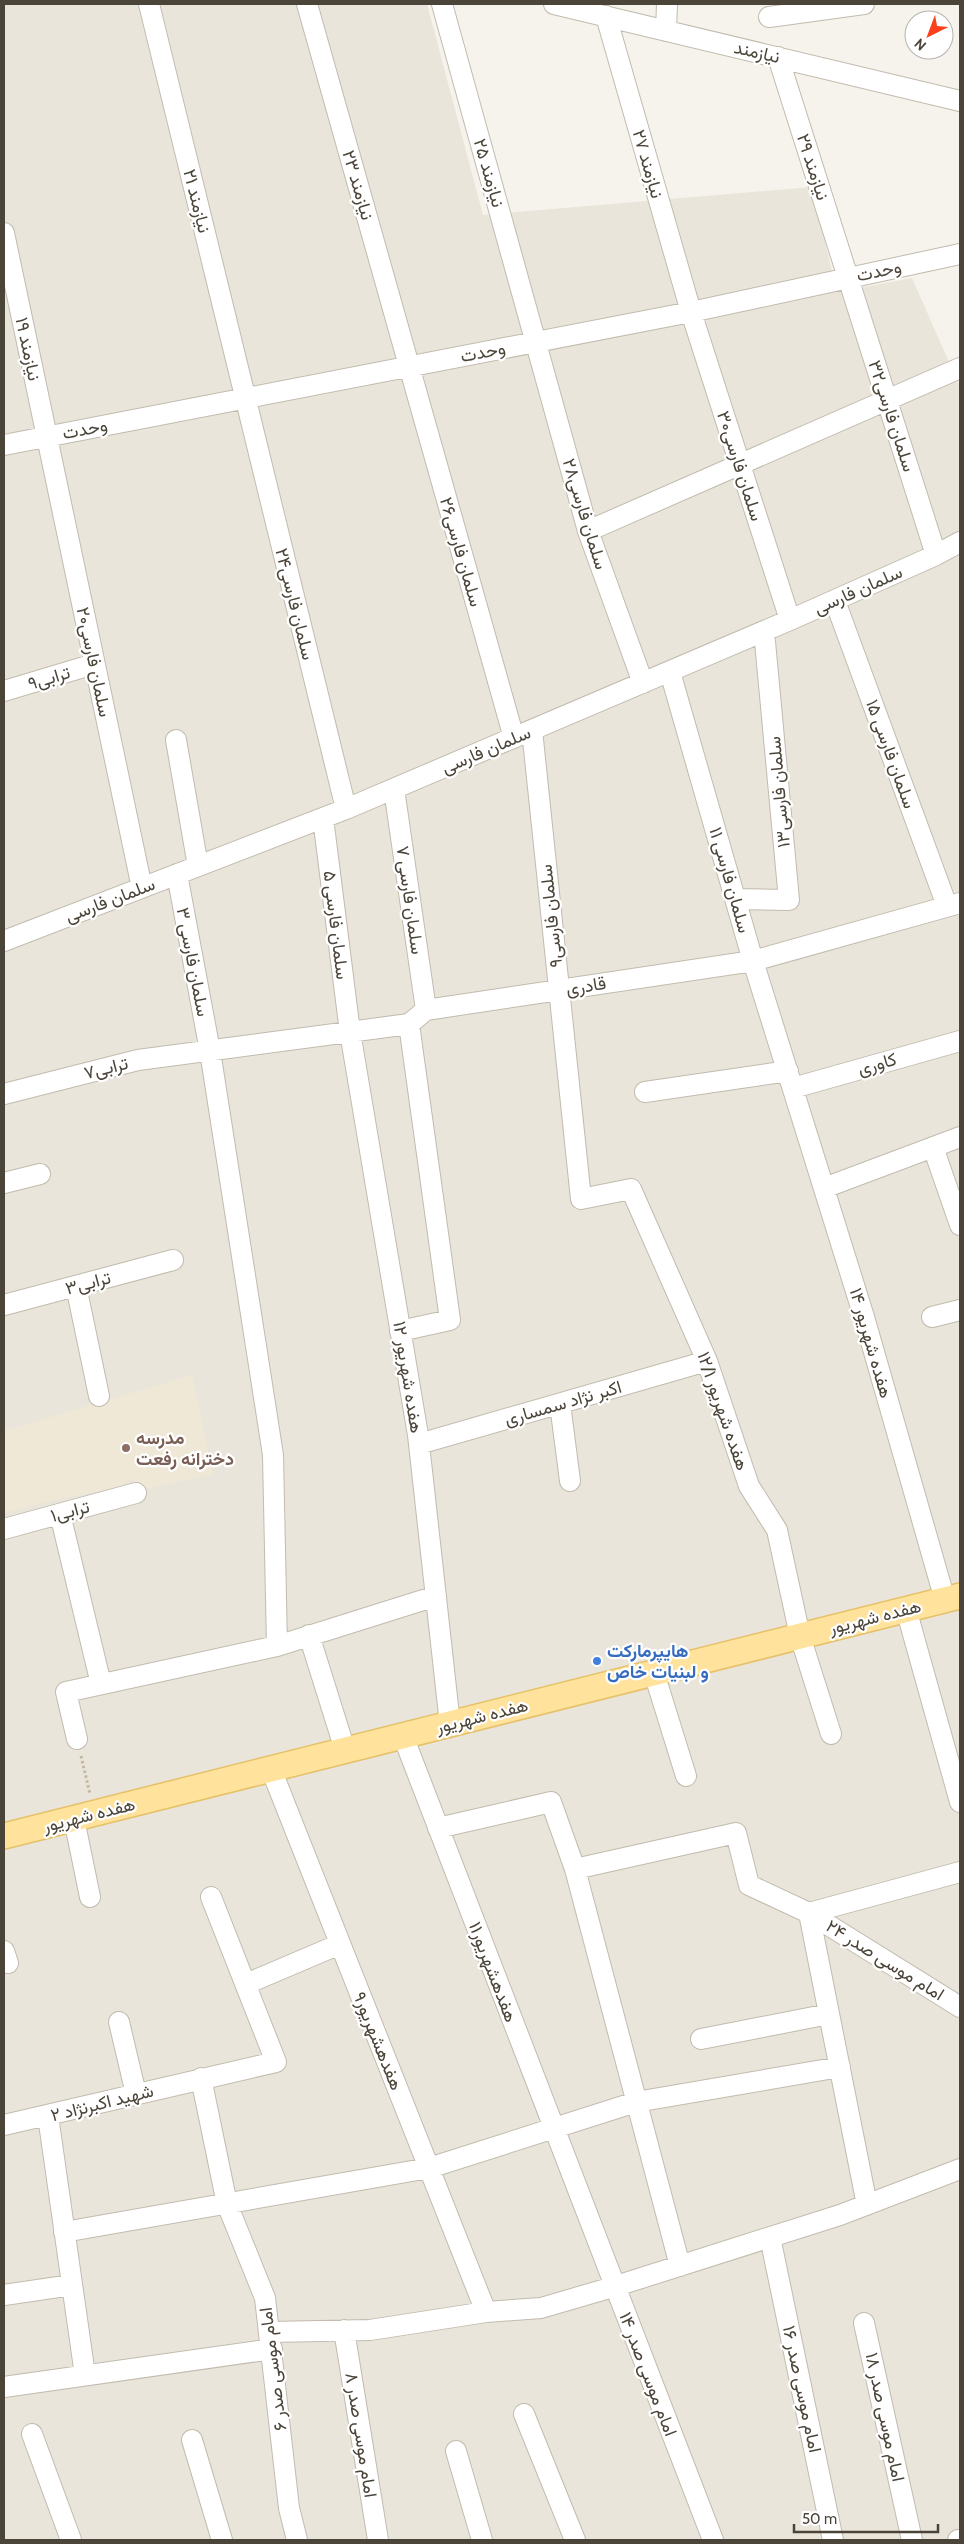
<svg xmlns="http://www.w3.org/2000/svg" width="964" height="2544" viewBox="0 0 964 2544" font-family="Cabin,Vazirmatn,sans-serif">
	<rect width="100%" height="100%" fill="#f6f3ec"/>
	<path fill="#eae5da" d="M4,4H427L483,215L812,187L837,292L912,278L960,387V2540H4Z"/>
	<path fill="#efe8d6" d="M192,1375L213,1474L145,1489L132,1479L119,1487L58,1499L4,1513V1431Z"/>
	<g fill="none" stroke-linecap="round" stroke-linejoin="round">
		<g stroke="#c2bbae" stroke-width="22">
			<path id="minor" d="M149,4L346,809
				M307,4L514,738
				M442,4L588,531L643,683
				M554,4L960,101
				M606,16L691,312L790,620
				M769,17L864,4
				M666,31L667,4
				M778,57L936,555
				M4,233L142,888
				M4,445L691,312L960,254
				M588,531L960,368
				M835,601L947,906
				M670,672L753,961L864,1317L945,1600
				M4,691L94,664
				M532,730L581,1199L631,1189L707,1361L749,1486L777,1530L800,1636L831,1734
				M176,740L198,866
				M394,789L426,1010
				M323,818L350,1032L418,1435L450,1724
				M177,874L210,1051L273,1455L277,1646
				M736,899L789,900L764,631
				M4,941L346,809L790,620L936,555L960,542
				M793,1088L960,1041
				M645,1092L788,1071
				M4,1094L138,1060L409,1024L426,1010L753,961L960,903
				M933,1147L960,1225
				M4,1183L40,1174
				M824,1188L960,1137
				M76,1286L99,1396
				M4,1305L173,1260
				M932,1317L960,1310
				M400,1331L450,1320L409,1024
				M560,1404L570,1481
				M419,1444L707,1361
				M60,1514L101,1684
				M4,1529L136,1493
				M906,1609L960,1802
				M309,1635L345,1750
				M654,1673L686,1776
				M403,1736L713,2540
				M77,1739L66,1692L277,1646L436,1596
				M271,1769L486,2312
				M74,1819L90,1897
				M438,1828L551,1802L575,1869L680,2266
				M575,1869L736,1833L749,1885L809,1913L960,2007
				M809,1913L867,2205
				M809,1913L960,1872
				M4,1951L8,1963
				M246,1984L340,1944
				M119,2022L136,2094
				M701,2039L829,2014
				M201,2078L227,2204L265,2298L289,2508L297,2540
				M48,2116L85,2375
				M4,2125L276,2062L211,1897
				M64,2232L429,2168L636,2102L840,2067
				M770,2237L833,2540
				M4,2295L72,2285
				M864,2323L912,2540
				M344,2330L378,2540
				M270,2332L370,2330L486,2312L541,2308L613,2287L840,2215L960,2169
				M4,2387L272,2349
				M524,2414L575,2540
				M32,2434L71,2540
				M192,2440L222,2540
				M456,2451L482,2540
				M958,2540H960"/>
		</g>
		<g stroke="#e6c16a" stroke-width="28">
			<path id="major" d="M4,1836L960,1596"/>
		</g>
		<path stroke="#c4b79f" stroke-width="3" stroke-dasharray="2.5 2.5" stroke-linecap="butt" d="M81,1756L90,1794"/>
		<use href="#minor" stroke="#fff" stroke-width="20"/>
		<use href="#major" stroke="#ffe39c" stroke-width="25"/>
	</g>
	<circle fill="#8d6e63" stroke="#fff" stroke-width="2" cx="126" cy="1448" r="5"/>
	<circle fill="#3f7fe0" stroke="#fff" stroke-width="2" cx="597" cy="1661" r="5"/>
	<g text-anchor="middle" stroke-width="4.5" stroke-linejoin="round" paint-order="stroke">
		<g font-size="18" fill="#4b4439" stroke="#fff">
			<text transform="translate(757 52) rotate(13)" y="6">نیازمند</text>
			<text transform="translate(648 164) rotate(74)" y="6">نیازمند ۲۷</text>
			<text transform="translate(813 167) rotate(72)" y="6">نیازمند ۲۹</text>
			<text transform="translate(489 173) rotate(74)" y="6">نیازمند ۲۵</text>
			<text transform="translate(358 185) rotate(74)" y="6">نیازمند ۲۳</text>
			<text transform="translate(197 201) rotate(76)" y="6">نیازمند ۲۱</text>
			<text transform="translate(879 271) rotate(-12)" y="6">وحدت</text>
			<text transform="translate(28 349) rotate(78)" y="6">نیازمند ۱۹</text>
			<text transform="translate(483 352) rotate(-11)" y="6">وحدت</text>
			<text transform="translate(892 416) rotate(72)" y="6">سلمان فارسی۳۲</text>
			<text transform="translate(85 429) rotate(-11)" y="6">وحدت</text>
			<text transform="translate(740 466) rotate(72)" y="6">سلمان فارسی۳۰</text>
			<text transform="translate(585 514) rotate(73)" y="6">سلمان فارسی۲۸</text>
			<text transform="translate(461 552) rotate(74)" y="6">سلمان فارسی۲۶</text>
			<text transform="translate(858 590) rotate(-24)" y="6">سلمان فارسی</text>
			<text transform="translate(295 604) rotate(76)" y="6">سلمان فارسی۲۴</text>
			<text transform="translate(94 662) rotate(78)" y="6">سلمان فارسی۲۰</text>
			<text transform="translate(49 678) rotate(-17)" y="6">ترابی۹</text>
			<text transform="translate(486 750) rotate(-23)" y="6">سلمان فارسی</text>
			<text transform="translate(891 754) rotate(70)" y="6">سلمان فارسی ۱۵</text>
			<text transform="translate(779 792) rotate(-95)" y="6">سلمان فارسی۱۳</text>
			<text transform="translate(730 880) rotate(74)" y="6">سلمان فارسی ۱۱</text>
			<text transform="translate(110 900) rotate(-21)" y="6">سلمان فارسی</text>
			<text transform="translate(410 900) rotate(82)" y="6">سلمان فارسی ۷</text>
			<text transform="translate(551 916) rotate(-96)" y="6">سلمان فارسی۹</text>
			<text transform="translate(336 925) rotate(83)" y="6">سلمان فارسی ۵</text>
			<text transform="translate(193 962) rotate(79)" y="6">سلمان فارسی ۳</text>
			<text transform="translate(586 986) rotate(-9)" y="6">قادری</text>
			<text transform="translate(877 1064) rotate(-16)" y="6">کاوری</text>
			<text transform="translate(106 1068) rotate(-14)" y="6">ترابی۷</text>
			<text transform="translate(88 1283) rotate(-15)" y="6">ترابی۳</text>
			<text transform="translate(871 1343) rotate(74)" y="6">هفده شهریور ۱۴</text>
			<text transform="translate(408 1377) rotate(81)" y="6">هفده شهریور ۱۲</text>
			<text transform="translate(563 1403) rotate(-16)" y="6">اکبر نژاد سمساری</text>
			<text transform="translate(723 1411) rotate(71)" y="6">هفده شهریور ۱۲/۱</text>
			<text transform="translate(70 1511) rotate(-15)" y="6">ترابی۱</text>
			<text transform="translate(875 1617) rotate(-14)" y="6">هفده شهریور</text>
			<text transform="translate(482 1716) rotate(-14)" y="6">هفده شهریور</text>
			<text transform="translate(89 1815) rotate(-14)" y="6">هفده شهریور</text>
			<text transform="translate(885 1960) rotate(32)" y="6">امام موسی صدر ۲۴</text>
			<text transform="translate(493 1972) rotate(69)" y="6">هفدهشهریور۱۱</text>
			<text transform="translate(378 2041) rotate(68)" y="6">هفدهشهریور۹</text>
			<text transform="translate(102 2103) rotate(-14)" y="6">شهید اکبرنژاد ۲</text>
			<text transform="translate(273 2369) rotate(-97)" y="6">امام موسی صدر ۶</text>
			<text transform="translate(648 2374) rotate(69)" y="6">امام موسی صدر ۱۴</text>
			<text transform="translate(802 2389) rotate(78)" y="6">امام موسی صدر ۱۶</text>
			<text transform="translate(885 2417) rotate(78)" y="6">امام موسی صدر ۱۸</text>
			<text transform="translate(361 2435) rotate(81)" y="6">امام موسی صدر ۸</text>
		</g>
		<g font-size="18" font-weight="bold" fill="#785e54" stroke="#fff" text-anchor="start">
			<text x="136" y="1444">مدرسه<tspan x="136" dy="21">دخترانه رفعت</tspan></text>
		</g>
		<g font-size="18" font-weight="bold" fill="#366cbe" stroke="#fff" text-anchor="start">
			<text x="607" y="1657">هایپرمارکت<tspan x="607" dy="21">و لبنیات خاص</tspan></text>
		</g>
	</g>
	<rect width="964" height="2544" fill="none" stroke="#4b4439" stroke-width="10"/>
	<g transform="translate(929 35) rotate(222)"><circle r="24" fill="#ffffff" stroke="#b7b4b0"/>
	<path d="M0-4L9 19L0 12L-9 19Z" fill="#fc3f1d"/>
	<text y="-8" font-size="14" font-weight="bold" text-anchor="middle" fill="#4b4439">N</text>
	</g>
	<path d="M794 2524v8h144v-8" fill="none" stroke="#4b4439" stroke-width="2.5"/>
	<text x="802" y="2524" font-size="15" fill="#4b4439" stroke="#ffffff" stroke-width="4" paint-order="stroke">50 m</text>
</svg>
